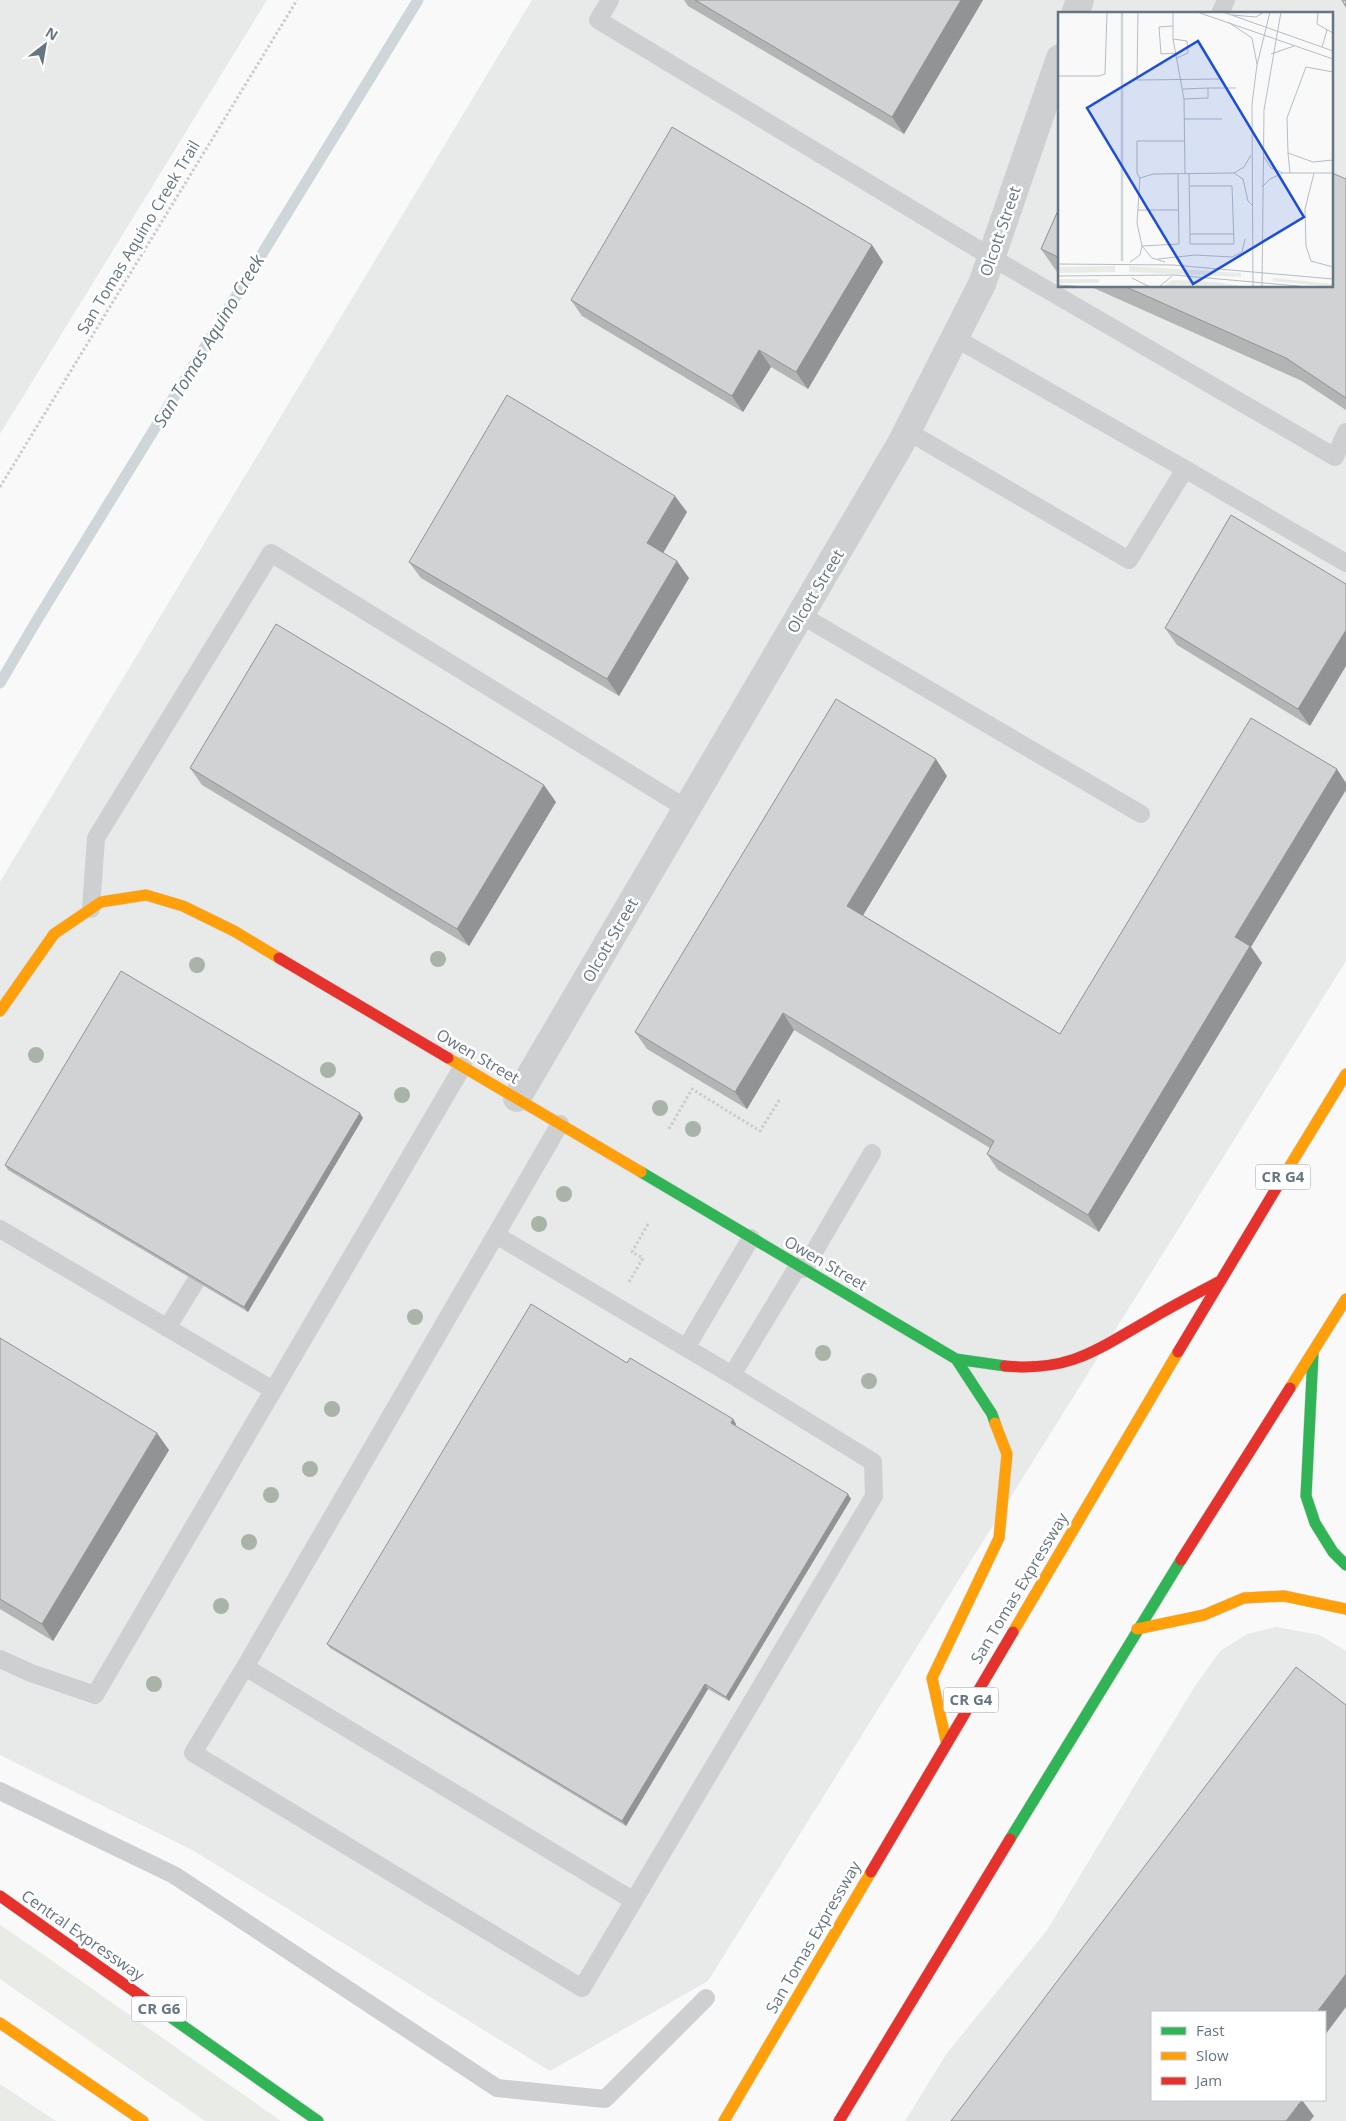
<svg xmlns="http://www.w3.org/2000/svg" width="1346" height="2121" viewBox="0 0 1346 2121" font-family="'Open Sans',sans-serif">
	<rect width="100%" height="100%" fill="#f9f9f9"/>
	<path fill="#e8e9e9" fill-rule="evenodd" d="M0,0H267L0,434Z
		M532,0H1346V961L708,1981L550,2071L194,1851L0,1755V882ZM1060,14H1332V286H1060Z
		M1276,1627L1320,1635L1346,1651V2121H905L947,2053L1047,1930L1195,1686L1220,1651L1247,1634ZM1152,2012H1325V2100H1152Z"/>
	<path fill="#e8ebe6" d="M0,1925L31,1946L281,2121H205L0,1979Z
		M0,2084L56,2121H0Z"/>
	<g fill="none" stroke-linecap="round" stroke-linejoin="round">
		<path stroke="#ced6d9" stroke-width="11" d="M0,683L37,620L418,0"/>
		<g stroke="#d5d6d6" stroke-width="12">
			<path id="fast" d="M641,1172L956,1359L1005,1366
				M1313,1354L1306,1496L1315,1523L1333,1552L1346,1565
				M956,1359L992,1414L995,1423
				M1010,1839L1181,1560
				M159,2009L318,2121"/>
		</g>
		<g stroke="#d5d6d6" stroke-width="12">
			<path id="slow" d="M0,1011L54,934L101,902L146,895L183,906L234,931L279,958
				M448,1058L641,1172
				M1277,1187L1346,1074
				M1290,1388L1346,1299
				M1137,1629L1204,1615L1244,1598L1284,1596L1346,1609
				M1013,1632L1178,1352
				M946,1741L932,1678L999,1538L1007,1454L995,1423
				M0,2023L143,2121
				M724,2121L871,1872"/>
		</g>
		<g stroke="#d5d6d6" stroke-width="12">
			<path id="jam" d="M279,958L448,1058
				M1178,1352L1277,1187
				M1005,1366C1070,1372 1096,1350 1149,1320C1172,1306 1196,1294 1220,1281
				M1181,1560L1290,1388
				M871,1872L1013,1632
				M0,1896L159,2009
				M839,2121L1010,1839"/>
		</g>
		<path stroke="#cbcccd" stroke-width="3" stroke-dasharray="2.5 2.5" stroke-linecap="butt" d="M0,487L297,0
			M669,1129L692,1089L760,1131L780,1099
			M629,1282L643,1258L632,1252L648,1224"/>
		<path stroke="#cecfd0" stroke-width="18" d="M610,0L598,20L991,257L1335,457L1346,432
			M1220,14L1226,0
			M955,338L1185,469
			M907,431L1129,560L1185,469L1346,563
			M801,615L1141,814
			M91,909L96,838L271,553L687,809
			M560,1124L245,1667L634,1901
			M0,1229L273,1390
			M804,1269L872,1153
			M167,1328L196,1281
			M686,1348L751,1238
			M732,1375L798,1266
			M0,1659L31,1673L95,1695L463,1066
			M245,1667L193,1753L582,1988L874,1496L873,1462L732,1375L496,1235
			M0,1791L174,1875L497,2088L605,2099L706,1998"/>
		<path stroke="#cecfd0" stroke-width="28" d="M1075,14L1080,0
			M517,1098L900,445L982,284L1060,58"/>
		<use href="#fast" stroke="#30b455" stroke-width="11"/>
		<use href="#slow" stroke="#ff9f0a" stroke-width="11"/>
		<use href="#jam" stroke="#e5322d" stroke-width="11"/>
	</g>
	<g fill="#a9b3a7">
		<circle cx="438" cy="959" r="8"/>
		<circle cx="197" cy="965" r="8"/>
		<circle cx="36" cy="1055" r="8"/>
		<circle cx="328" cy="1070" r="8"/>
		<circle cx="402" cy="1095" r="8"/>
		<circle cx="660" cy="1108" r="8"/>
		<circle cx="693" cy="1129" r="8"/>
		<circle cx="564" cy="1194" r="8"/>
		<circle cx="539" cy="1224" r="8"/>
		<circle cx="415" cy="1317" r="8"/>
		<circle cx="823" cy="1353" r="8"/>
		<circle cx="869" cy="1381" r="8"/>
		<circle cx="332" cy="1409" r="8"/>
		<circle cx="310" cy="1469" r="8"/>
		<circle cx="271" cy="1495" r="8"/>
		<circle cx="249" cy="1542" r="8"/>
		<circle cx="221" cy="1606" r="8"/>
		<circle cx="154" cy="1684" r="8"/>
	</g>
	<path fill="#b3b5b5" d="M684,0H983L904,134L688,6Z
		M1346,179V410L1302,381L1089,286H1332Z
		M1060,206V273L1057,272L1041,249Z
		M872,245L883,262L808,389L771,367L743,412L582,316L571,300Z
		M687,512L663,553L689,578L619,696L421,578L409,562Z
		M1231,515L1310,726L1177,645L1165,628Z
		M190,768L556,802L469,946L202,785Z
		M947,776L863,915L1060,1034L1251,947L1262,963L1099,1232L998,1170L987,1154L990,1148L794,1030L747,1109L647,1049L635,1032Z
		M363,1118L248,1312L8,1170L5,1165Z
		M0,1338L169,1450L53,1641L0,1609Z
		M627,1363L733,1419L736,1424L735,1426L851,1499L729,1701L708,1689L626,1826L330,1648L327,1644Z"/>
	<path fill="#929394" d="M961,0H983L904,134L892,117Z
		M872,245L883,262L808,389L796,372Z
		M759,350L771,367L743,412L732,396Z
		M675,496L687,512L659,560L647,543Z
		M677,561L689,578L619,696L607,679Z
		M1346,630V666L1310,726L1298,709Z
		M936,759L947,776L859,922L847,906Z
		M1337,769L1346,783V790L1251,947L1262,963L1099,1232L1088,1215L1235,937Z
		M544,785L556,802L469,946L457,929Z
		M783,1013L794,1030L747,1109L735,1092Z
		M360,1113L363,1118L248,1312L244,1307Z
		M733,1419L736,1424L734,1428L731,1423Z
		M157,1433L169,1450L53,1641L42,1624Z
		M848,1494L851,1499L729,1701L726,1697Z
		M705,1684L708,1689L626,1826L622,1821Z
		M1346,1974V2007L1325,2035V2012H1317Z
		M1302,2100L1314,2116L1310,2121H1286Z"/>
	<path fill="#d0d2d3" stroke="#929394" d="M695,0H961L892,117Z
		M1342,0H1346V7Z
		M672,127L872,245L796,372L759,350L732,396L571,300Z
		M1332,173L1346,179V398L1286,358L1124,286H1332Z
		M1060,206V258L1041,249Z
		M507,395L675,496L647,543L677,561L607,679L409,562Z
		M1231,515L1346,584V630L1298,709L1165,628Z
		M276,624L544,785L457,929L190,768Z
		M836,699L936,759L847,906L1060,1034L1251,718L1337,769L1235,937L1250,946L1088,1215L987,1154L994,1141L783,1013L735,1092L635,1032Z
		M121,971L360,1113L244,1307L5,1165Z
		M531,1304L627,1363L630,1358L733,1419L731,1423L848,1494L726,1697L705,1684L622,1821L327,1644Z
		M0,1338L157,1433L42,1624L0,1599Z
		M1296,1667L1346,1705V1974L1317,2012H1152V2100H1302L1286,2121H951Z"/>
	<g text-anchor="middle" stroke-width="5" stroke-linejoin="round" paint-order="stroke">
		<g fill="#fff" stroke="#939fa8" stroke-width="1">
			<rect x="1255.5" y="1164.5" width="55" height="25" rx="4"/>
			<rect x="943.5" y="1687.5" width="55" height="25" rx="4"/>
			<rect x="131.5" y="1996.5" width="55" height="25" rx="4"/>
		</g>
		<g font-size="15" font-weight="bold" fill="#657683">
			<text x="1283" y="1182">CR G4</text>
			<text x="971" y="1705">CR G4</text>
			<text x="159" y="2014">CR G6</text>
		</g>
		<g font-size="16" fill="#657683" stroke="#fff">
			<text transform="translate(1000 231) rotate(-71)" y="6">Olcott Street</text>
			<text transform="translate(138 237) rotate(-59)" y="6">San Tomas Aquino Creek Trail</text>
			<text transform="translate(815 591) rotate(-59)" y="6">Olcott Street</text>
			<text transform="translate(610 940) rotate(-60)" y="6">Olcott Street</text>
			<text transform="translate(478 1056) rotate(30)" y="6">Owen Street</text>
			<text transform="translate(826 1263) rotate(30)" y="6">Owen Street</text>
			<text transform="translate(1019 1588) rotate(-59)" y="6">San Tomas Expressway</text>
			<text transform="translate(83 1935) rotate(35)" y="6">Central Expressway</text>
			<text transform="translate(813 1937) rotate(-60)" y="6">San Tomas Expressway</text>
		</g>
		<g font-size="18" font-style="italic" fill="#60757c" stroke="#fff">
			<text transform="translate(209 341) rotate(-59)" y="6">San Tomas Aquino Creek</text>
		</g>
	</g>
	<g transform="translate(1058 12)">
		<rect width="275" height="275" fill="#f9f9f9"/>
		<path d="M57,254V260L0,261V255ZM71,254L183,261V265L71,260ZM215,266L275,272V275L215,269ZM0,267H41V271H0ZM115,268L157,270L189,275H104Z" fill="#e8ebe6"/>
		<path fill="none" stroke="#ced6d9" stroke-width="2.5" d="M64,249V0"/>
		<path fill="none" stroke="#b5bdc3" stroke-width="1" d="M80,0L79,68L162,67V63M115,0V27L126,87L127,162M139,0L275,47M165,0L275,39M260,0L259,12L275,21M174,3L198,5L206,0M170,10L194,26L199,52M115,14L101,15L103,42L118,41M115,27L129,29L130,41L119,46M264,35L269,18M213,42L236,34M275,60L248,55L229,106L230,141L255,150L275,148M0,64H41L47,62L49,0M125,77L150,76M126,87L150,86V76H178M126,107H164M230,141L232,161M206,145L213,156L225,161M176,161L185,167L190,189L194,193M256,161L247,197L248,234L253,249L275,255M131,162L132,222H176M82,167L79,161V129H126M132,174H174L176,232H132V222M204,175L212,167L225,161H275M79,198H121M84,234L121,232L120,162M100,247L137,243L174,245L184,240L187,227M72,250L82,243L84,234M107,250L94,246L84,234L79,211L82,166L95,162L176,161L186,155L193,143M0,252L115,253L275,267M0,264L116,263L251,275M74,266L92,275M0,273L31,275M101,275L114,264M195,275L194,92L199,53L212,0M204,275L206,98L223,0"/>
		<path fill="#1d4ed8" fill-opacity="0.15" stroke="#1d4ed8" stroke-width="2.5" d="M140,29L246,205L135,272L29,96Z"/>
		<rect width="275" height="275" fill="none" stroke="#657683" stroke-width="2.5"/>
	</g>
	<rect x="1151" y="2011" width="175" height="90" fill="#ffffff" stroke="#c1c8cd"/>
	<rect x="1161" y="2027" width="25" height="8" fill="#30b455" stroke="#c1c8cd"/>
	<text x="1196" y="2036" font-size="15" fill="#657683">Fast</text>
	<rect x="1161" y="2052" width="25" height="8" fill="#ff9f0a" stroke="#c1c8cd"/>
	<text x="1196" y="2061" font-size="15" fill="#657683">Slow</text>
	<rect x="1161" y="2077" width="25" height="8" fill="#e5322d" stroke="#c1c8cd"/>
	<text x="1196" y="2086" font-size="15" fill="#657683">Jam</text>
	<g transform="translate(45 45) rotate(31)" stroke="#ffffff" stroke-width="4" paint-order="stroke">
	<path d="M0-4L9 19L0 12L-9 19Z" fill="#657683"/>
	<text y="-8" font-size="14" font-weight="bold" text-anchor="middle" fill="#657683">N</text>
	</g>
</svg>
